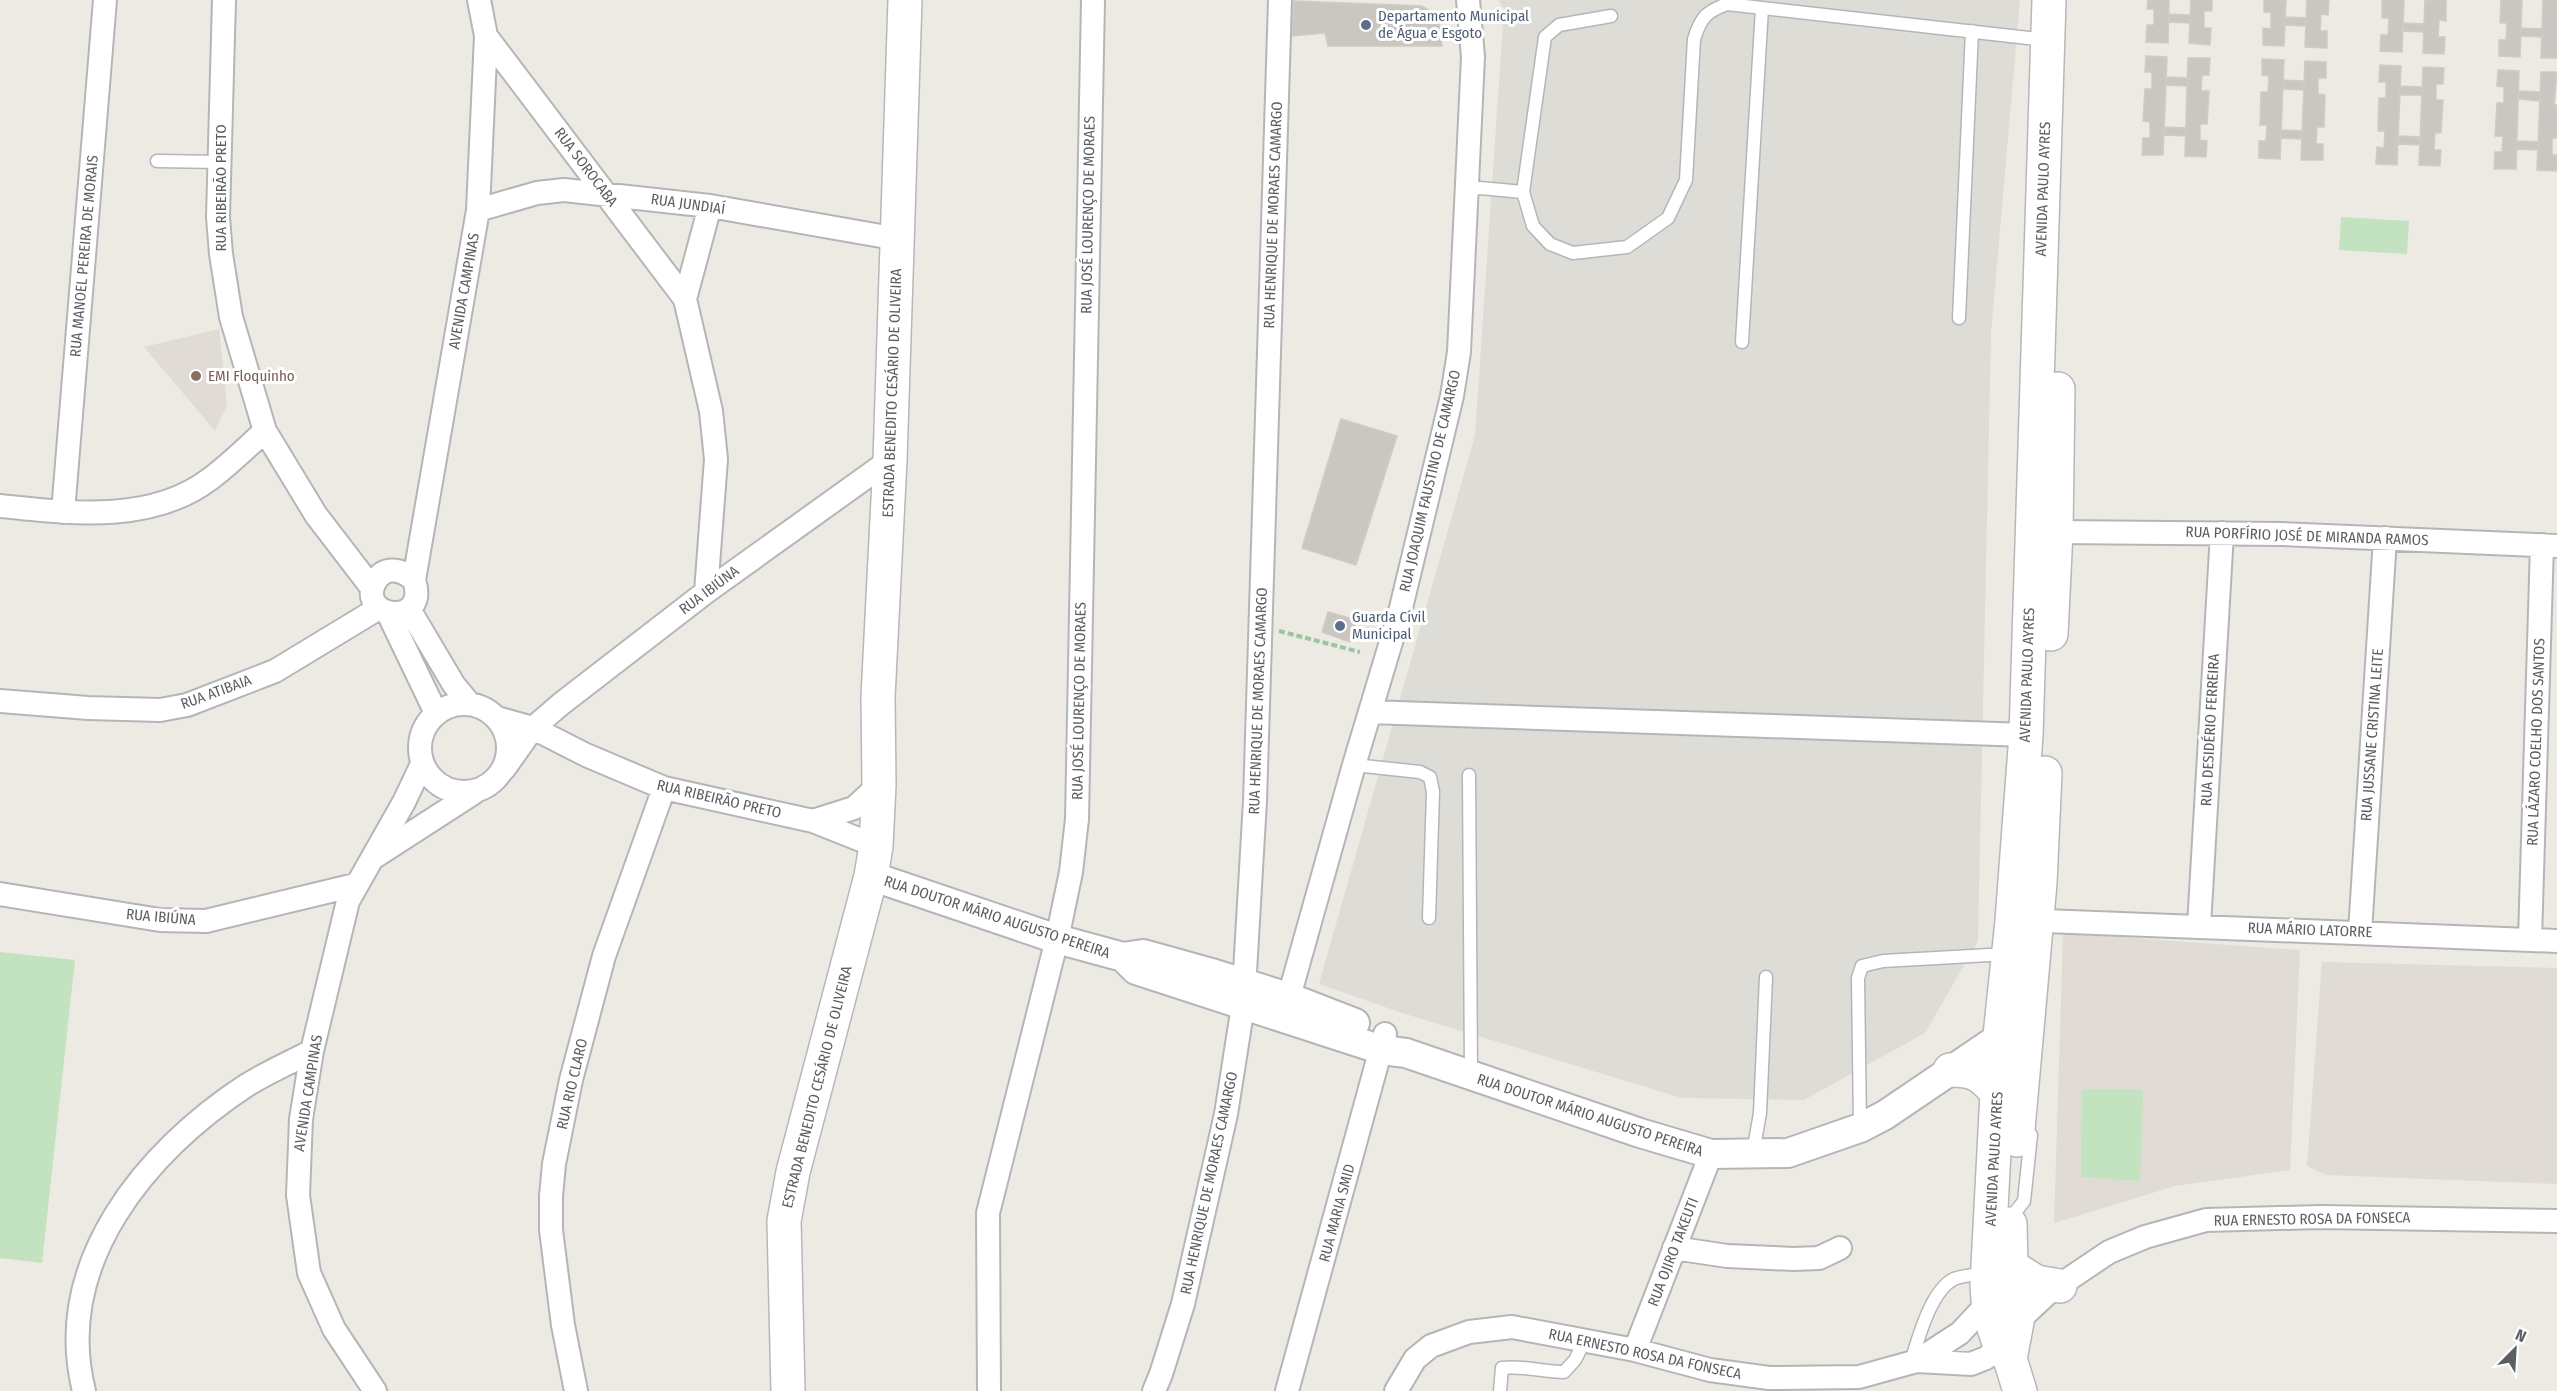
<svg xmlns="http://www.w3.org/2000/svg" width="2557" height="1391" viewBox="0 0 2557 1391" font-family="'Fira Sans Condensed',sans-serif">
	<rect width="100%" height="100%" fill="#edeae3"/>
	<path fill="#dedcd7" d="M1498,0H2020L1991,334L1978,941L1925,1033L1804,1100L1682,1098L1399,1012L1319,984L1475,435L1504,9Z"/>
	<path fill="#e0dbd4" d="M219,329L227,405L215,431L144,347Z
		M2063,933L2300,950L2290,1170L2175,1186L2054,1223Z
		M2322,962L2557,968V1184L2326,1175L2307,1166Z"/>
	<path fill="#c3e3c0" d="M2341,217L2409,221L2407,254L2339,250Z
		M0,952L75,960L42,1263L0,1258Z
		M2082,1089L2143,1090L2140,1181L2081,1177Z"/>
	<path fill="#cac7c2" stroke="#d1cbc1" stroke-width="1.5" d="M2148,0H2169L2168,43L2146,42L2147,25H2154V9H2147Z
		M2191,0H2212V11H2204V28H2211L2210,45L2189,43Z
		M2264,0H2286L2284,46L2263,45V28L2271,29V12H2264Z
		M2307,0H2329L2328,15L2321,14L2320,31H2327V48L2305,47Z
		M2382,0H2404L2402,52L2380,51L2381,35H2388L2389,18H2382Z
		M2425,0H2446V21L2439,20L2438,37H2445L2444,54L2423,53Z
		M2501,0H2522L2520,57L2499,56V40H2506L2507,23H2500Z
		M2543,0H2557V58H2541Z
		M1294,1L1422,6L1439,16L1442,46H1328L1325,33L1292,36Z
		M2169,14L2190,15V23L2168,22Z
		M2285,17L2306,18V26L2285,25Z
		M2403,23L2424,24V32L2402,31Z
		M2521,28L2542,29V37L2521,36Z
		M2146,56L2167,57L2163,155H2142L2143,138H2150V122L2143,121L2145,89H2152V72H2145Z
		M2188,58H2210L2209,75H2202L2201,91H2209L2207,124H2200V140L2207,141L2206,157L2185,156Z
		M2262,59L2284,60L2280,159L2259,158V141H2266L2267,125H2260L2261,92H2268L2269,76L2262,75Z
		M2305,61L2326,62V78H2318V94L2325,95L2324,127H2317L2316,144H2323V160H2301Z
		M2380,65L2401,66L2397,165L2376,164L2377,147L2384,148L2385,131H2378L2379,98H2386V82H2379Z
		M2423,67L2444,68L2443,84H2436V100H2443L2441,133H2435L2434,150H2441L2440,166L2419,165Z
		M2498,70L2519,71L2516,169H2494L2495,152H2502L2503,136H2495L2497,103H2504V87L2497,86Z
		M2541,72H2557L2554,105H2557V138H2552V155H2557V171L2537,170Z
		M2166,77L2188,78L2187,86L2166,85Z
		M2283,80L2304,81V90L2283,89Z
		M2400,86L2422,87V95H2400Z
		M2519,91L2540,92V101L2518,99Z
		M2164,127L2186,128V136L2164,135Z
		M2281,130L2302,131V139L2281,138Z
		M2399,136L2420,137V145L2398,144Z
		M2517,141L2538,142V150L2516,149Z
		M1341,419L1397,436L1356,565L1302,548Z
		M1328,612L1357,620L1350,642L1322,632Z"/>
	<g fill="none" stroke-linecap="round" stroke-linejoin="round">
		<g stroke="#b3b6b9" stroke-width="15">
			<path id="service" d="M1611,16L1559,25L1545,37L1523,192L1533,226L1550,244L1573,253L1627,247L1668,218L1686,180L1694,39C1701,17 1706,12 1727,4L2046,40
				M157,161L220,162
				M1467,190L1480,188L1523,192
				M1959,318L1972,31
				M1742,342L1762,8
				M1354,765L1420,772L1430,777L1433,792L1429,918
				M1469,775L1471,1074
				M1860,1127L1858,978L1862,966L1883,961L2007,954
				M1753,1153L1760,1113L1766,977
				M2010,1219L2024,1201L2031,1135
				M1911,1362C1918,1339 1931,1290 1954,1279C1963,1275 1977,1275 1987,1273
				M1500,1391L1502,1368C1522,1365 1543,1372 1564,1372L1575,1360L1585,1340"/>
		</g>
		<g stroke="#b3b6b9" stroke-width="26">
			<path id="minor" d="M224,0L218,217L221,254L231,317L265,431L316,515L372,588
				M486,36L685,299L711,411L716,459L706,592
				M478,210L537,193L564,190L710,206L898,239
				M685,299L710,206
				M0,506C68,513 151,524 210,479C229,465 247,447 265,431
				M63,512L105,0
				M2056,532L2282,534L2557,546
				M414,580C402,569 384,565 375,582C356,618 430,629 414,580L478,210L486,36L479,0
				M409,609L454,685L469,703
				M388,613L436,713
				M0,701L88,708L160,710L187,705L275,671L379,608
				M420 748a44 44 0 1 1 88 0a44 44 0 1 1-88 0Z
				M1370,712L2026,735
				M497,718L533,728L586,755L664,788L813,821L876,846
				M504,769L533,728L561,704L706,592L890,460
				M813,821L854,808L879,785
				M376,856L475,792
				M0,894L160,920L206,921L355,885
				M2022,920L2557,941
				M2199,926L2222,533
				M2360,932L2385,538
				M2530,939L2542,545
				M1285,1011L1354,765L1400,612L1452,396L1459,352L1473,57L1468,0
				M1674,1248L1727,1256L1794,1259L1819,1258L1840,1248
				M1635,1350L1711,1154
				M1917,1361L1960,1333L1988,1303L1997,1299
				M84,1391C52,1263 146,1151 247,1085C268,1072 291,1062 312,1051
				M375,1391L334,1329L309,1273L298,1195L301,1119L312,1051L348,901L404,802L422,764
				M576,1391L563,1325L551,1230V1196L554,1164L571,1080L604,956L664,788
				M989,1391L988,1213L1057,939L1071,872L1077,819L1093,0
				M1154,1391L1161,1374L1183,1304L1226,1114L1243,1006L1255,801L1280,0
				M1287,1391L1385,1034
				M1396,1391L1415,1359L1431,1346L1469,1332L1512,1327L1635,1350L1710,1370L1769,1378L1859,1377L1917,1361L1971,1364L1986,1358L2000,1346L2017,1322L2048,1293L2109,1252L2145,1237L2206,1220L2320,1217L2557,1221"/>
		</g>
		<g stroke="#b3b6b9" stroke-width="32">
			<path id="tertiary" d="M871,876L1057,939L1123,957L1143,954L1215,974L1288,997L1355,1023
				M1123,957L1136,970L1382,1050L1406,1053L1640,1133L1711,1154L1788,1153L1860,1128L1885,1115L2015,1027"/>
		</g>
		<g stroke="#b4b8bc" stroke-width="36">
			<path id="secondary" d="M2051,634L2056,532L2058,389
				M1950,1070C1976,1070 1981,1075 1998,1094
				M2017,1140L2040,883L2045,773
				M2011,1266L2036,1282L2060,1286
				M2010,1359L2017,1322L2011,1266L2010,1224
				M788,1391L784,1221L793,1172L871,876L876,846L879,785L878,697L890,460L905,0
				M2020,1391L2010,1359L2000,1346L1989,1313L1987,1285L2000,1036L2012,921L2026,735L2049,0"/>
		</g>
		<path stroke="#9ac4a2" stroke-width="4" stroke-dasharray="6 3" stroke-linecap="butt" d="M1279,631L1360,652"/>
		<use href="#service" stroke="#fff" stroke-width="12"/>
		<use href="#minor" stroke="#fff" stroke-width="22"/>
		<use href="#tertiary" stroke="#fff" stroke-width="28"/>
		<use href="#secondary" stroke="#fff" stroke-width="33"/>
	</g>
	<g fill="#5c6f8a" stroke="#fff" stroke-width="2">
		<circle cx="1366" cy="25" r="6"/>
		<circle cx="1340" cy="626" r="6"/>
	</g>
	<circle fill="#8d6e63" stroke="#fff" stroke-width="2" cx="196" cy="376" r="6"/>
	<g text-anchor="middle" stroke-width="6" stroke-linejoin="round" paint-order="stroke">
		<g font-size="15" fill="#4e5e75" stroke="#fff" text-anchor="start">
			<text x="1378" y="21">Departamento Municipal<tspan x="1378" dy="17">de Água e Esgoto</tspan></text>
			<text x="1352" y="622">Guarda Cívil<tspan x="1352" dy="17">Municipal</tspan></text>
		</g>
		<g font-size="15" fill="#5b5f63" stroke="#fff">
			<text transform="translate(586 167) rotate(53)" y="5">RUA SOROCABA</text>
			<text transform="translate(221 188) rotate(-90)" y="5">RUA RIBEIRÃO PRETO</text>
			<text transform="translate(2043 189) rotate(-88)" y="5">AVENIDA PAULO AYRES</text>
			<text transform="translate(688 204) rotate(8)" y="5">RUA JUNDIAÍ</text>
			<text transform="translate(1088 215) rotate(-89)" y="5">RUA JOSÉ LOURENÇO DE MORAES</text>
			<text transform="translate(1273 215) rotate(-88)" y="5">RUA HENRIQUE DE MORAES CAMARGO</text>
			<text transform="translate(84 256) rotate(-85)" y="5">RUA MANOEL PEREIRA DE MORAIS</text>
			<text transform="translate(464 291) rotate(-80)" y="5">AVENIDA CAMPINAS</text>
			<text transform="translate(892 393) rotate(-88)" y="5">ESTRADA BENEDITO CESÁRIO DE OLIVEIRA</text>
			<text transform="translate(1430 481) rotate(-77)" y="5">RUA JOAQUIM FAUSTINO DE CAMARGO</text>
			<text transform="translate(2307 536) rotate(2)" y="5">RUA PORFÍRIO JOSÉ DE MIRANDA RAMOS</text>
			<text transform="translate(709 590) rotate(-37)" y="5">RUA IBIÚNA</text>
			<text transform="translate(2027 675) rotate(-88)" y="5">AVENIDA PAULO AYRES</text>
			<text transform="translate(216 692) rotate(-20)" y="5">RUA ATIBAIA</text>
			<text transform="translate(1079 701) rotate(-89)" y="5">RUA JOSÉ LOURENÇO DE MORAES</text>
			<text transform="translate(1258 701) rotate(-88)" y="5">RUA HENRIQUE DE MORAES CAMARGO</text>
			<text transform="translate(2210 730) rotate(-87)" y="5">RUA DESIDÉRIO FERREIRA</text>
			<text transform="translate(2372 735) rotate(-86)" y="5">RUA JUSSANE CRISTINA LEITE</text>
			<text transform="translate(2536 742) rotate(-88)" y="5">RUA LÁZARO COELHO DOS SANTOS</text>
			<text transform="translate(719 799) rotate(13)" y="5">RUA RIBEIRÃO PRETO</text>
			<text transform="translate(161 917) rotate(5)" y="5">RUA IBIÚNA</text>
			<text transform="translate(997 917) rotate(18)" y="5">RUA DOUTOR MÁRIO AUGUSTO PEREIRA</text>
			<text transform="translate(2310 930) rotate(2)" y="5">RUA MÁRIO LATORRE</text>
			<text transform="translate(572 1084) rotate(-77)" y="5">RUA RIO CLARO</text>
			<text transform="translate(817 1087) rotate(-76)" y="5">ESTRADA BENEDITO CESÁRIO DE OLIVEIRA</text>
			<text transform="translate(308 1093) rotate(-81)" y="5">AVENIDA CAMPINAS</text>
			<text transform="translate(1590 1115) rotate(18)" y="5">RUA DOUTOR MÁRIO AUGUSTO PEREIRA</text>
			<text transform="translate(1994 1159) rotate(-87)" y="5">AVENIDA PAULO AYRES</text>
			<text transform="translate(1209 1183) rotate(-78)" y="5">RUA HENRIQUE DE MORAES CAMARGO</text>
			<text transform="translate(1337 1213) rotate(-75)" y="5">RUA MARIA SMID</text>
			<text transform="translate(2312 1219) rotate(-1)" y="5">RUA ERNESTO ROSA DA FONSECA</text>
			<text transform="translate(1673 1252) rotate(-69)" y="5">RUA OJIRO TAKEUTI</text>
			<text transform="translate(1645 1354) rotate(12)" y="5">RUA ERNESTO ROSA DA FONSECA</text>
		</g>
		<g font-size="15" fill="#785e54" stroke="#fff" text-anchor="start">
			<text x="208" y="381">EMI Floquinho</text>
		</g>
	</g>
	<g transform="translate(2515 1349) rotate(24)" stroke="#ffffff" stroke-width="4.5" paint-order="stroke">
	<path d="M0-4.5L10 22L0 15L-10 22Z" fill="#5b5f63"/>
	<text y="-9" font-size="16" font-weight="bold" text-anchor="middle" fill="#5b5f63">N</text>
	</g>
</svg>
